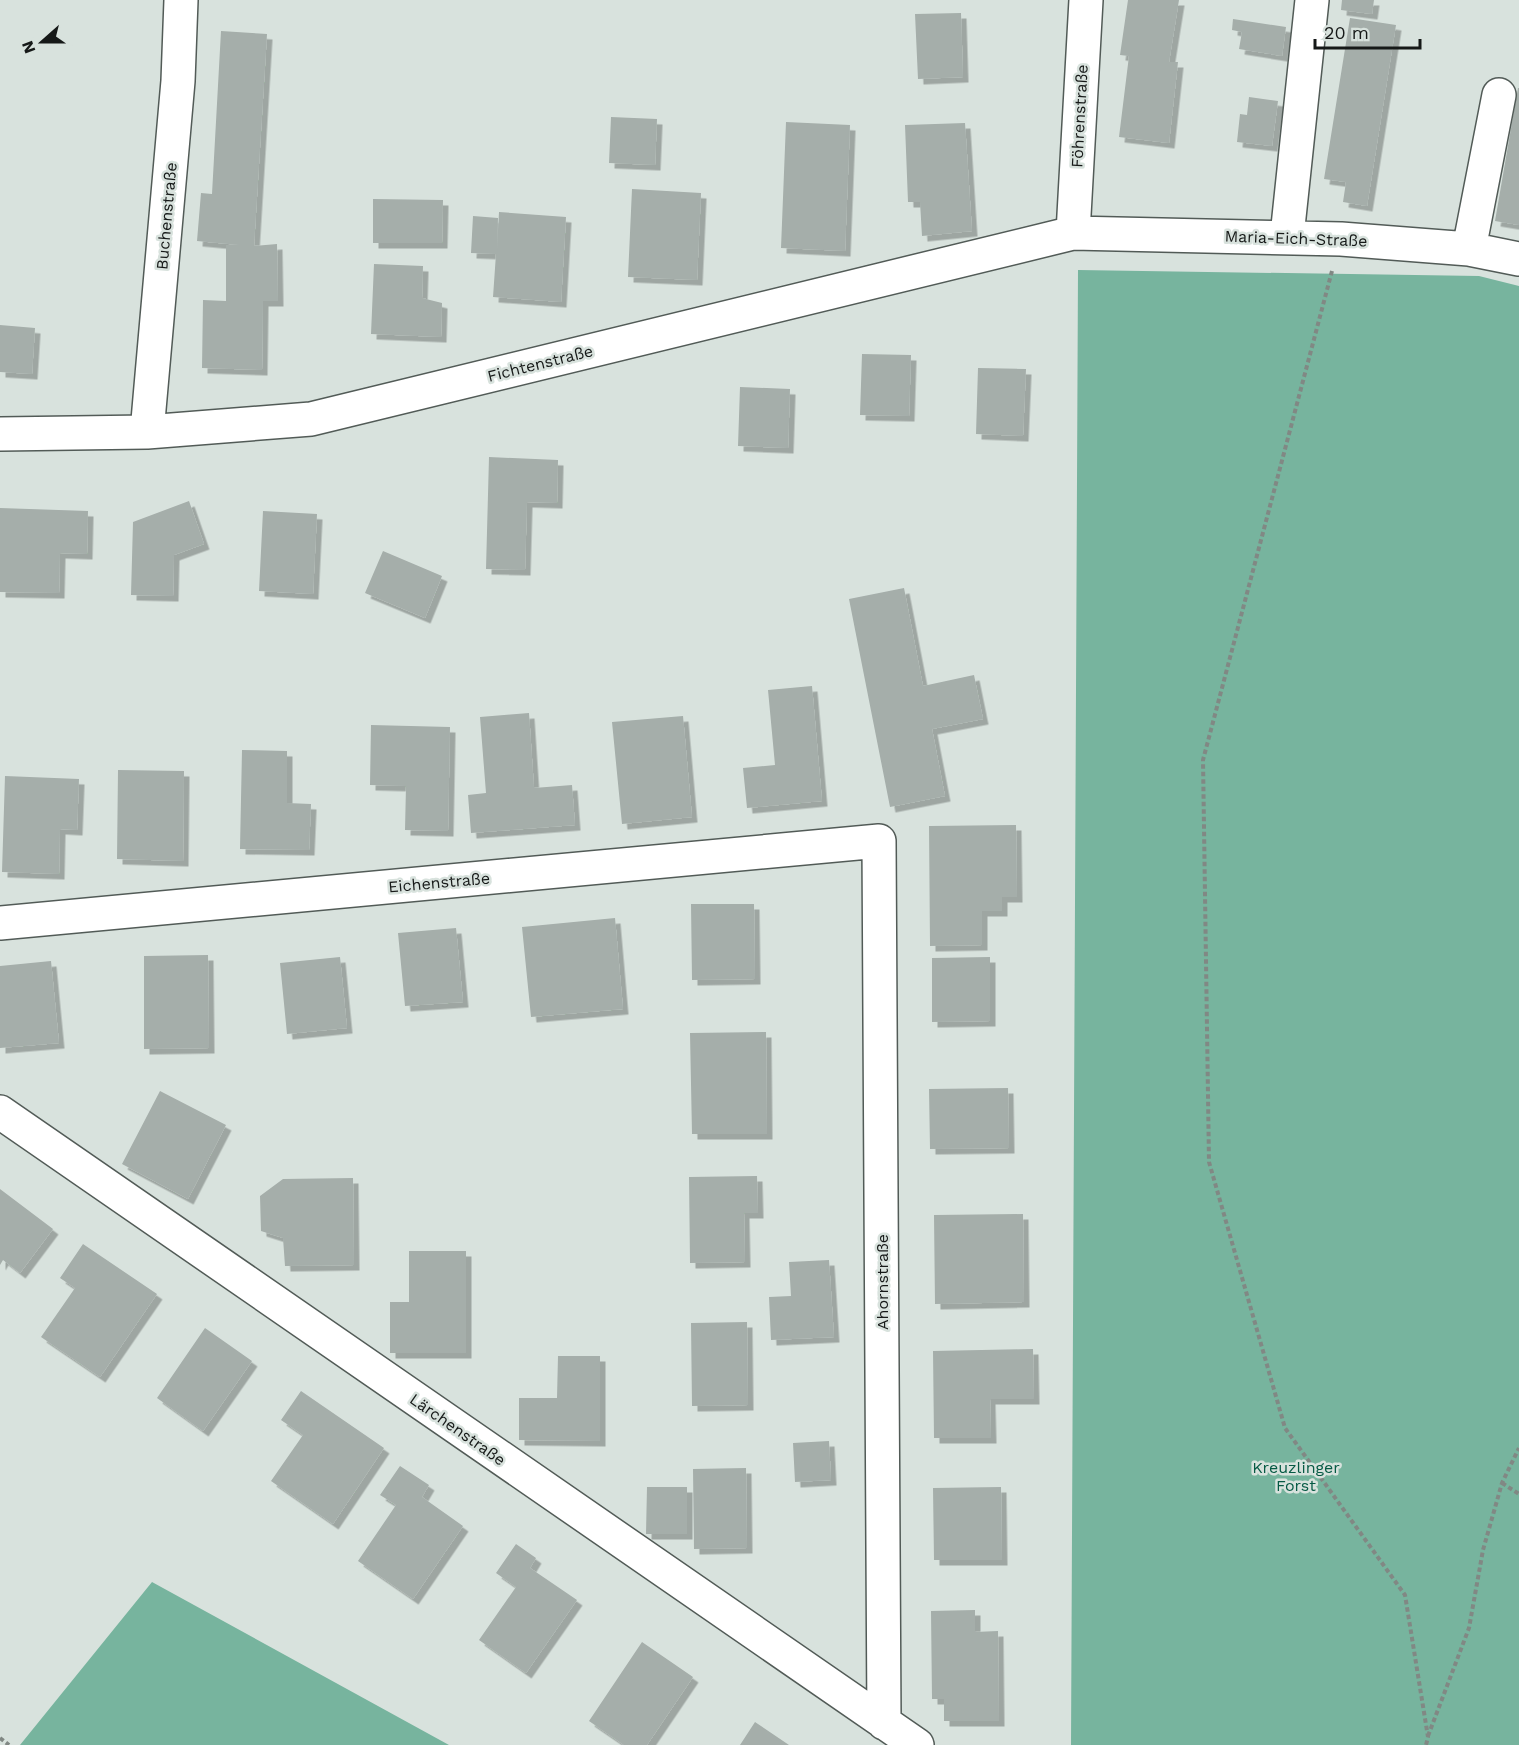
<svg xmlns="http://www.w3.org/2000/svg" width="1519" height="1745" viewBox="0 0 1519 1745" font-family="'Work Sans',sans-serif">
	<defs>
		<filter id="shadow"><feDropShadow dx="5.5" dy="5.5" stdDeviation="0" flood-color="#0004"/></filter>
	</defs>
	<rect width="100%" height="100%" fill="#d8e2dd"/>
	<path fill="#77b49e" d="M1078,270L1479,276L1519,286V1745H1071Z
		M152,1582L449,1745H20Z"/>
	<path fill="#a5aeaa" filter="url(#shadow)" d="M1128,0H1179L1169,62H1178L1169,143L1119,137L1129,56L1120,55Z
		M1342,0H1374L1372,14L1341,10Z
		M961,13L963,77L918,79L915,14Z
		M1350,18L1396,25L1367,206L1343,202L1346,182L1324,179Z
		M1233,19L1286,27L1282,56L1239,49L1242,32L1232,30Z
		M221,31L267,34L254,246L277,244L278,301H263L262,370L202,368L203,300L226,301V245H239L197,241L201,193L212,194Z
		M1518,88H1519V225L1495,221Z
		M1249,97L1278,101L1272,146L1237,142L1240,114L1247,115Z
		M611,117L657,119L655,165L609,163Z
		M786,122L850,125L845,251L781,248Z
		M965,123L972,231L922,236L920,202H908L905,125Z
		M632,189L701,193L697,280L628,277Z
		M373,199L443,200L442,243H373Z
		M499,212L566,217L561,302L493,297L496,254L471,253L473,216L498,218L497,250Z
		M374,264L423,266L422,298L442,303L441,337L371,334Z
		M0,325L35,328L32,374L0,372Z
		M862,354L911,355L909,416L860,415Z
		M978,368L1026,369L1023,436L976,434Z
		M740,387L790,389L788,448L738,446Z
		M489,457L558,460L557,503L527,502L525,570L486,569Z
		M189,501L204,544L174,555L173,596L131,595L133,522Z
		M0,508L88,511L87,554L60,553L59,593L0,592Z
		M263,511L317,514L313,594L259,591Z
		M383,551L442,576L425,618L365,593Z
		M904,588L923,686L974,675L983,719L932,729L945,796L890,807L849,599Z
		M812,686L822,801L747,808L743,768L775,765L768,690Z
		M529,713L534,788L572,785L575,825L471,833L468,795L486,793L480,717Z
		M683,716L692,817L622,824L612,722Z
		M371,725L450,727L448,831L405,830L406,786L370,785Z
		M242,750L287,751V803L311,804L309,850L240,849Z
		M118,770L184,771L183,861L117,859Z
		M5,776L79,779L77,830L60,829L59,874L2,872Z
		M1016,825L1017,897H1002V911H982V945L930,946L929,826Z
		M691,904H754L755,979L692,980Z
		M615,918L623,1009L531,1017L522,927Z
		M456,928L463,1002L405,1006L398,933Z
		M208,955L209,1048L144,1049V956Z
		M340,957L347,1028L287,1034L280,963Z
		M990,957V1021L932,1022V958Z
		M51,961L59,1043L0,1048V966Z
		M766,1032L767,1134H692L690,1033Z
		M1008,1088L1009,1148L930,1149L929,1089Z
		M160,1091L226,1125L188,1199L122,1164Z
		M757,1176L758,1213H744L745,1262L690,1263L689,1177Z
		M353,1178L354,1265L285,1266L283,1238L261,1231L260,1196L283,1179Z
		M0,1189L53,1229L20,1273L3,1260L0,1265Z
		M1023,1214L1024,1302L935,1304L934,1215Z
		M83,1244L157,1294L100,1377L41,1337L75,1288L60,1278Z
		M409,1251H466V1353H390V1302H409Z
		M829,1260L834,1337L771,1340L769,1297L791,1296L789,1262Z
		M747,1322L748,1405L692,1406L691,1323Z
		M205,1328L252,1361L203,1431L157,1398Z
		M1033,1349L1034,1399H990L991,1438H934L933,1351Z
		M558,1356H600V1441L519,1440V1398H557Z
		M301,1391L384,1448L333,1524L271,1481L303,1435L281,1420Z
		M829,1441L831,1480L795,1482L793,1443Z
		M400,1466L429,1485L422,1497L463,1526L413,1599L358,1561L396,1505L380,1495Z
		M746,1468L747,1548L694,1549L693,1469Z
		M647,1487H687V1534H646Z
		M1001,1487L1002,1560H934L933,1488Z
		M516,1544L536,1558L530,1568L577,1600L526,1673L479,1640L516,1587L496,1573Z
		M975,1610V1632L998,1631L999,1721H944V1699H932L931,1611Z
		M642,1642L693,1677L647,1745H624L589,1721Z
		M755,1722L789,1745H740Z"/>
	<g fill="none" stroke-linecap="round" stroke-linejoin="round">
		<g stroke="#525b57" stroke-width="36">
			<path id="minor" d="M1073,233L1086,0
				M1287,236L1312,0
				M1469,249L1499,95
				M147,432L178,81L181,0
				M0,434L147,432L311,419L1073,233L1341,239L1469,249L1519,259
				M0,923L879,841L884,1723
				M0,1112L917,1745"/>
		</g>
		<path stroke="#818884" stroke-width="4" stroke-dasharray="4.5 3" stroke-linecap="butt" d="M1332,271L1203,760L1209,1162L1285,1428L1405,1595L1428,1737L1426,1745
			M1502,1483L1519,1494
			M1428,1736L1469,1628L1483,1550L1502,1483L1519,1448
			M0,1738L9,1745"/>
		<use href="#minor" stroke="#fff" stroke-width="33"/>
	</g>
	<g text-anchor="middle" stroke-width="5" stroke-linejoin="round" paint-order="stroke">
		<g font-size="16" fill="#161918" stroke="#d8e2dd">
			<text transform="translate(1079 116) rotate(-87)" y="6">Föhrenstraße</text>
			<text transform="translate(166 216) rotate(-85)" y="6">Buchenstraße</text>
			<text transform="translate(1296 238) rotate(2)" y="6">Maria-Eich-Straße</text>
			<text transform="translate(540 363) rotate(-14)" y="6">Fichtenstraße</text>
			<text transform="translate(439 882) rotate(-5)" y="6">Eichenstraße</text>
			<text transform="translate(882 1282) rotate(-90)" y="6">Ahornstraße</text>
			<text transform="translate(458 1429) rotate(35)" y="6">Lärchenstraße</text>
		</g>
		<g font-size="16" fill="#065a44" stroke="#d8e2dd">
			<text x="1296" y="1473">Kreuzlinger<tspan x="1296" dy="18">Forst</tspan></text>
		</g>
	</g>
	<g transform="translate(42 42) rotate(249)" stroke="#d8e2dd" stroke-width="4.5" paint-order="stroke">
	<path d="M0-4.5L10 22L0 15L-10 22Z" fill="#161918"/>
	<text y="-9" font-size="16" font-weight="bold" text-anchor="middle" fill="#161918">N</text>
	</g>
	<path d="M1315 39v9h105v-9" fill="none" stroke="#161918" stroke-width="3"/>
	<text x="1324" y="39" font-size="18" fill="#161918" stroke="#d8e2dd" stroke-width="4.5" paint-order="stroke">20 m</text>
</svg>
